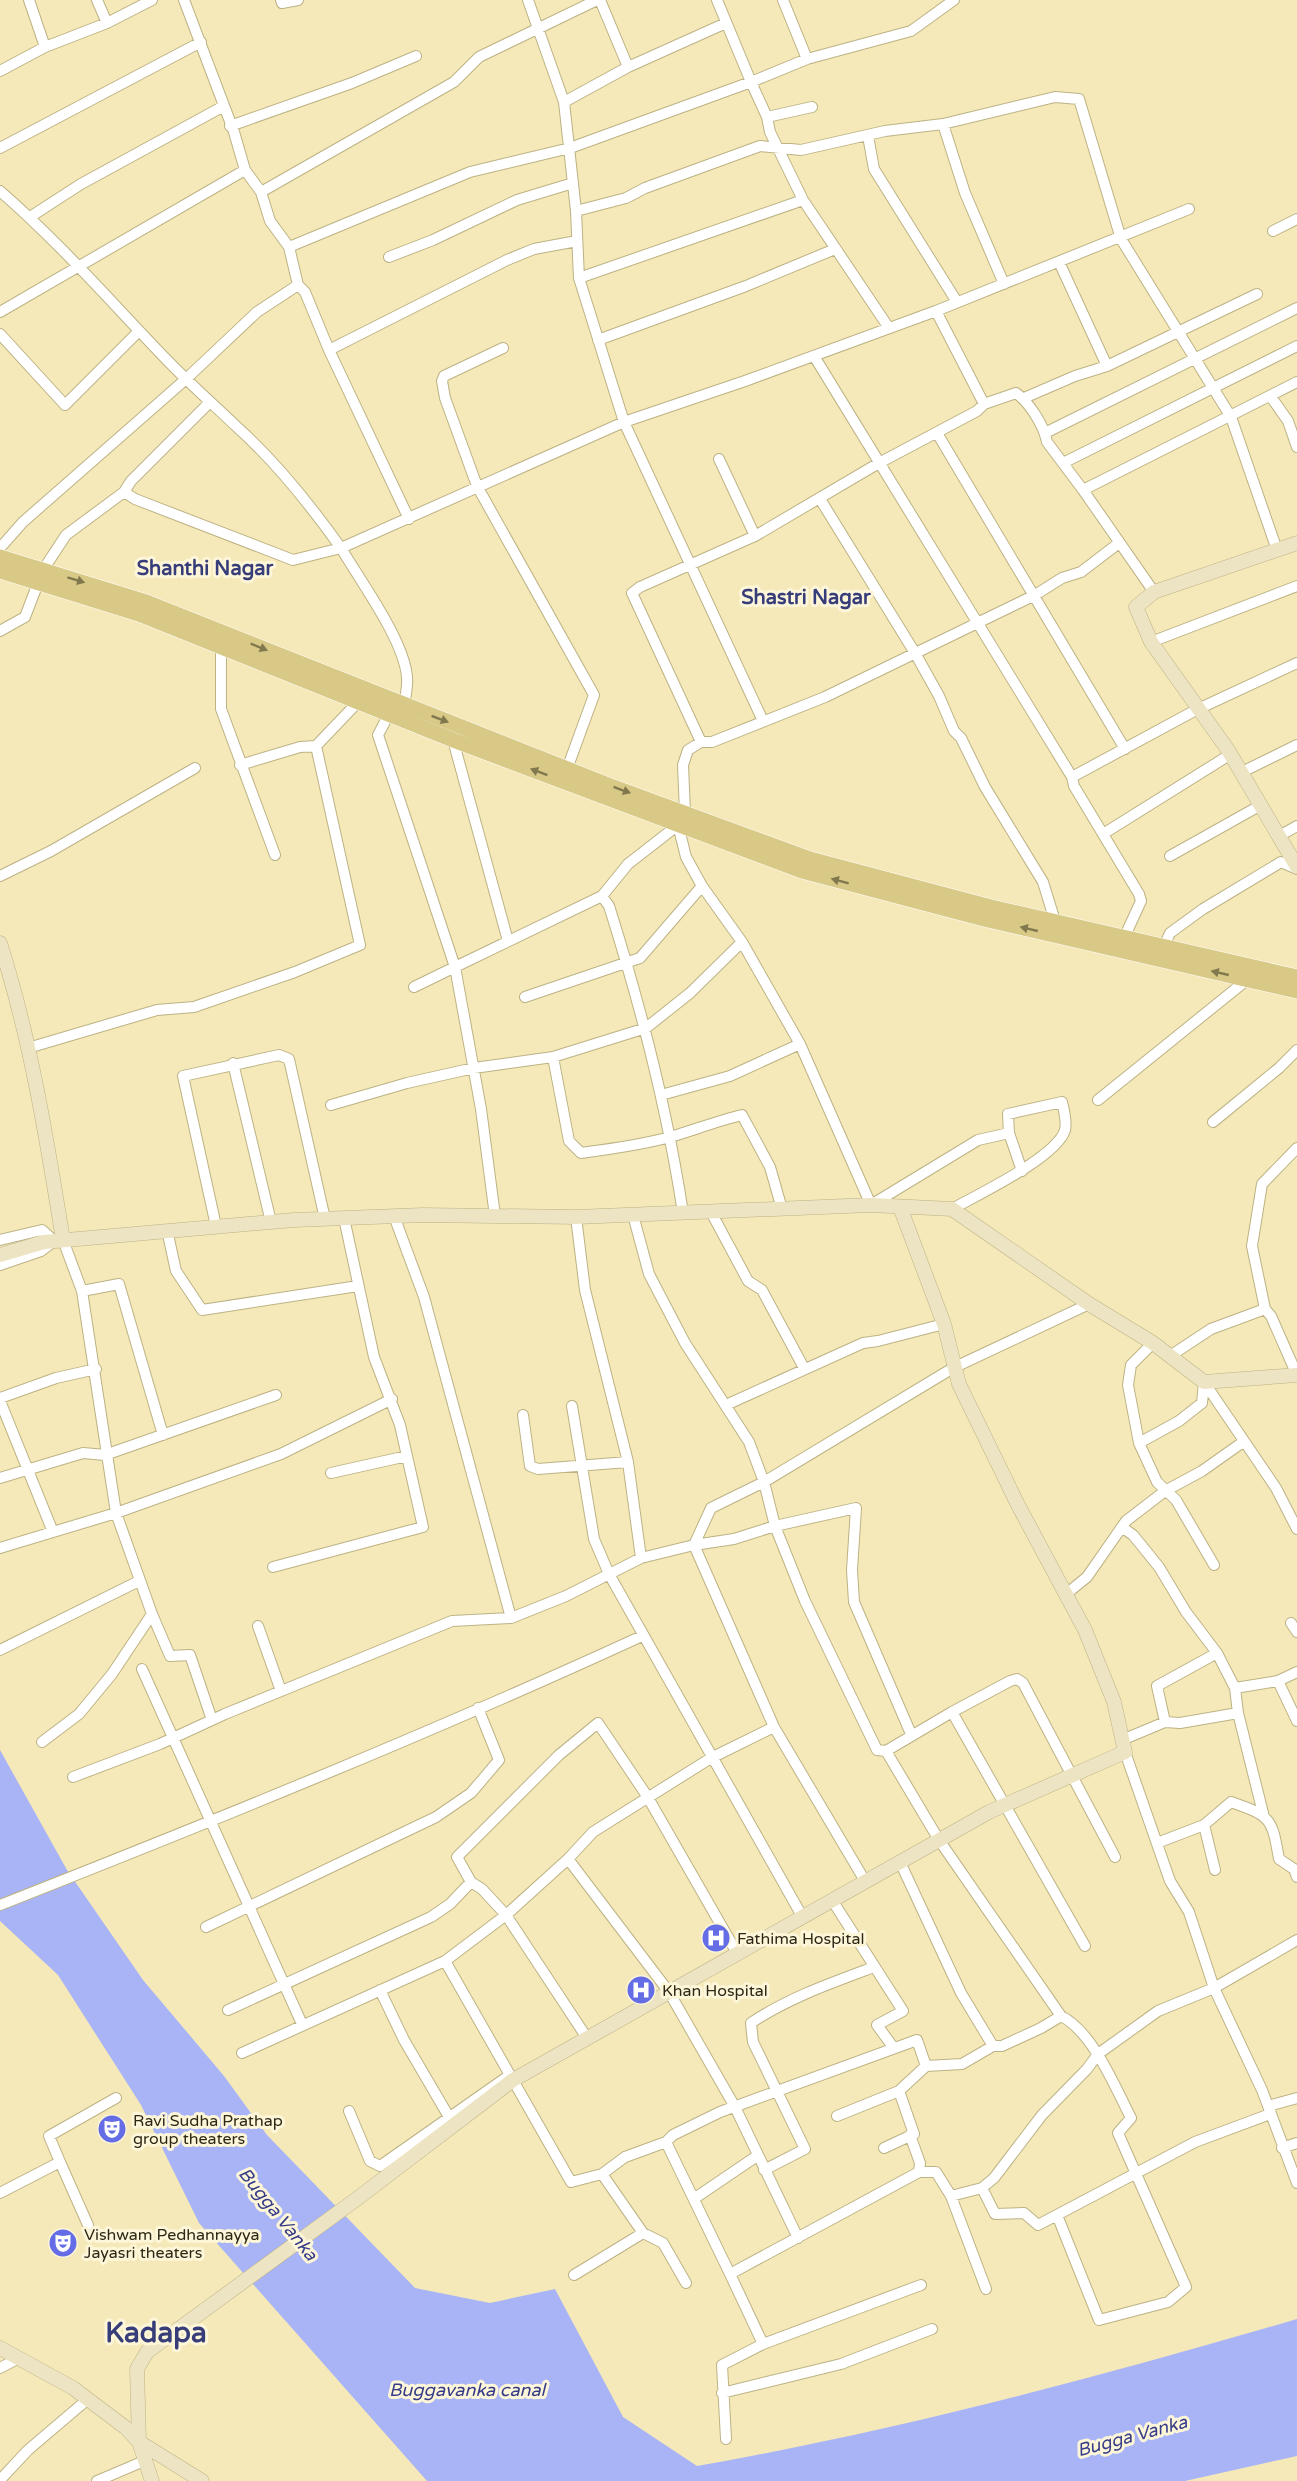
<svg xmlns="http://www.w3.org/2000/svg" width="1297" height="2481" viewBox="0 0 1297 2481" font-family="'Varela Round',sans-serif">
	<rect width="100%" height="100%" fill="#f5e9b9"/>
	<path fill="#a8b4f6" d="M0,1750L67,1870L143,1980L224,2076L267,2135L415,2288L490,2303L555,2289L623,2417L697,2466C900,2430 1099,2377 1297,2319V2456L1185,2481H427L199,2223L141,2105L58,1975L0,1921Z"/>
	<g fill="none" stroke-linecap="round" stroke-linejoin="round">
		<g stroke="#bdb284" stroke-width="12">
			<path id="street" d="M29,0L45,47
				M97,0L107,23
				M184,0L234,132L245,170L261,192L270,221L289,247
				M281,0L282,3L298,0
				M528,0L564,102L576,211L579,278L624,422L763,721
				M600,0L628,67
				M783,0L807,59
				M0,71L45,47L107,23L152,0
				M564,102L628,67L726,23
				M812,107L767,117L751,82L807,59L911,31L954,0
				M767,117L770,132L803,200L889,328
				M943,124L965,193L1004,284
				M230,126L352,83L416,56
				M868,136L874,169L957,302
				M0,148L201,42
				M0,191C59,242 111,302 166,359C189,383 214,405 238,428C277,463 311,506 341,548L293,560L135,499L124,492
				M261,192L454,82L479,57L597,0
				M576,211L626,198L645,188L760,146L801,150L885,131L943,124L1055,97L1079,99L1121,239L1231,417L1277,550
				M30,217L81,184L222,107
				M1273,231L1297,219
				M389,257L433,240L517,200L573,183
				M1059,262L1107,366
				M579,278L803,200
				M936,311L984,404
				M0,312L245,170
				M0,334L65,405L139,331
				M598,340L746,286L835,249
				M503,348L444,376L442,381L445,398L477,486L594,695L567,769
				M329,350L507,260L534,249L577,241
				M814,356L1072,777L1074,786L1139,894L1141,901L1124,938
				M1271,397L1288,421L1297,447
				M1024,398L1075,376L1107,366L1257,294
				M937,433L1125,749
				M1045,433L1297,308
				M719,459L755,536
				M1065,462L1297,346
				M820,499L915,653L939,696L954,731L961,738L985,787L1043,882L1055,921
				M409,519L329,350L305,292L298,285L289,247L470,172L570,148L751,82L717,0
				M0,548L23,522L186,379L257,312L298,285
				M1154,592L1083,490L1297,382
				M0,631L25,617L43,570L66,535L124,492L131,481L209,403
				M1151,642L1297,586
				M221,647V709L275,855
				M403,710C405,700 408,687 407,677C404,640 361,582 341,548L624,422L745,381L936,311L1189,209
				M389,714L378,735L455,967L602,896L628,864L678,825L686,857L702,886L742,942L800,1044L871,1205L978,1140L1009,1133
				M453,740L508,941
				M701,742L632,593L640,587L755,536L879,463L977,411L984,404L1016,393C1030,403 1044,426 1047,442L1083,490
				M240,765L300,747L316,746L358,702
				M1242,772L1297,745
				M1072,777L1196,710L1297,663
				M682,818L685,813L683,765L688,750L701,742H712L825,697L1035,595L1062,578L1081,572L1119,543
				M1103,834L1231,754
				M1279,836L1297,826
				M1170,856L1261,805
				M0,876L51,851L195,768
				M602,896L609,906C641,1007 667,1108 683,1213
				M1164,946L1170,933L1203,909L1281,862L1297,869
				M414,987L455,967L481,1109L495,1216
				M525,997L640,958L702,886
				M28,1048L157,1010L194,1007L295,972L360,945L316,746
				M553,1057L569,1141L581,1153C611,1149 641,1145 670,1137C694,1130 717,1121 742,1115L770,1167L782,1209
				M233,1063L271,1222
				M661,1095L730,1076L800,1044
				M1098,1100L1248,979
				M331,1105L407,1083L474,1068L553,1057L646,1028L690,993L742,942
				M1213,1122L1279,1068L1297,1050
				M1297,1148L1262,1184L1252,1246L1265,1309L1271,1316L1297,1375
				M952,1209C977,1195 1057,1157 1065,1130C1067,1122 1064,1110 1062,1102L1008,1114L1009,1133L1022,1171
				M711,1212L748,1281L762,1290L804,1368
				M633,1215L649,1274L685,1343L749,1442L764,1482L775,1526L805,1601L877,1750L886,1751L952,1712
				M394,1216L424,1297L511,1618
				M576,1217L585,1290L628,1462L641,1558
				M216,1226L183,1076L279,1055L289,1059L325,1219
				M167,1230L176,1271L202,1310L358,1286
				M0,1240L42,1230L54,1241L41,1251L0,1265
				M63,1240L82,1291L116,1513L152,1614
				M82,1291L119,1284L163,1435
				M1153,1343L1131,1365L1128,1385L1139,1443L1157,1482L1176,1500L1214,1565
				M1170,1356L1211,1329L1265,1309
				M0,1398L56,1378L96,1369
				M0,1401L53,1532
				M726,1405L863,1343L878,1341L944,1324
				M572,1406L594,1539L609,1574L802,1916
				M523,1415L530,1466L538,1469L628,1462
				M1139,1443L1179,1421L1202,1403L1204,1382L1276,1488L1297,1529
				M331,1473L407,1456
				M0,1478L83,1453L105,1455L276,1395
				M1123,1528L1133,1535L1159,1567L1186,1612L1217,1653L1235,1688L1238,1713L1263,1813
				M0,1548L116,1513L281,1454L392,1399
				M273,1567L423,1527L400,1425L374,1357L344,1218
				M1065,1595L1087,1577L1126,1521L1165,1491L1202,1471L1243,1442
				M1291,1623L1297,1632
				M258,1626L281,1691
				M0,1650L139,1581
				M142,1669L302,2024
				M1278,1681L1297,1721
				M1235,1688L1278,1681L1297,1672
				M1165,1722L1157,1686L1217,1653
				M1122,1740L1165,1722L1180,1723L1238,1713
				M42,1742L79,1714L112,1674L152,1614L170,1656L190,1655L212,1720
				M886,1751L939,1840L1061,2016C1093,2032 1115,2087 1131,2118L1118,2133L1186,2287L1168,2302L1099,2320L1057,2215
				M1125,1752L1170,1881L1189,1912L1214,1988L1262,2090L1297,2183
				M73,1777L160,1744L225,1714L452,1621L511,1618L566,1596L641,1558L694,1545L734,1539L775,1526L856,1508L852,1570L854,1602L911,1734
				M1157,1843L1204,1825
				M568,1859L669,1992L735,2107L798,2238
				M900,1862L961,1993L993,2046
				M1215,1870L1204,1825L1231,1802C1271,1816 1272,1818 1279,1859L1294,1869L1297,1877
				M865,1881L774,1727L694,1545L711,1508L764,1482L953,1368L1089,1304
				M832,1900L903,2011L877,2025L893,2047
				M0,1905C216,1820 431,1733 642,1636
				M206,1927L436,1817L471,1793L499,1760L478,1708
				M1085,1946L952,1712L1010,1681L1017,1679L1023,1683L1115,1857
				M445,1961L571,2182L602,2174L625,2157L666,2142L673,2135L720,2112L917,2040L926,2066
				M380,1990L404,2040L449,2117
				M228,2010L431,1917L450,1904L471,1882
				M587,2038L506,1915L482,1889L471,1882L457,1857L559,1755L598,1723L647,1796L737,1953
				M242,2053L445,1961L506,1915L568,1859L593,1832L711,1758L774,1727
				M1268,2106L1297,2098
				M349,2111L370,2161L380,2166L507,2077
				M837,2116L899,2091
				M910,2135L920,2163L919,2172
				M666,2142L730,2274
				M884,2148L914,2134L899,2091L926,2066L962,2064L993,2046H1002L1041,2028L1061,2016
				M1282,2148L1297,2143
				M60,2162L88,2225
				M764,2170L805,2149L753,2042L751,2023C788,1998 831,1983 874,1967
				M602,2174L643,2233
				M982,2188L995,2214L1024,2213L1038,2225L1195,2142L1270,2114
				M0,2193L60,2162L49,2136L116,2098
				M951,2196L986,2289
				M695,2198L757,2156
				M574,2275L643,2233L663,2243L686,2283
				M763,2344L921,2285
				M0,2368L19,2358
				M722,2393L841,2364L932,2329
				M726,2439L722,2365L763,2344L730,2274L919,2172H936L951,2196L982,2188L994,2178L1042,2115L1087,2069L1098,2054L1158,2011L1214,1988L1297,1940
				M0,2480L28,2450L88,2399
				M97,2481L144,2461"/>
		</g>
		<g stroke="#bdb284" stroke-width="15">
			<path id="secondary" d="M1297,543L1154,592L1136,607L1151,642L1228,750L1297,867
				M0,943C31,1040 47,1141 63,1240
				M0,1255L44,1242L294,1220L423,1215L576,1217L871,1205L952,1209L1089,1304L1153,1343L1204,1382L1297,1375
				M0,2348L73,2388L126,2428L139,2442L152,2481
				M202,2481L139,2442L137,2369L147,2352L358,2198L513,2080L989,1812L1125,1752L1114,1702L1085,1630L1018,1505L959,1384L944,1324L900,1207"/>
		</g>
		<g stroke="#fff" stroke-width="16">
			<path id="primary" d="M0,557L146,602L608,785L810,859L991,907L1297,977
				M0,571L139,614L453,740L802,871L984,919L1297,991"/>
		</g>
		<use href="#street" stroke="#fff" stroke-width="10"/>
		<use href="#secondary" stroke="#ece4c3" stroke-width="14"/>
		<use href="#primary" stroke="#d8c987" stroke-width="15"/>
	</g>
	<defs><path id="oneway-solid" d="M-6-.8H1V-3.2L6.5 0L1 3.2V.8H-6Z" transform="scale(1.5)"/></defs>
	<g fill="#82784e">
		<use href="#oneway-solid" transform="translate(76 580) rotate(17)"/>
		<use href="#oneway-solid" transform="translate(259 647) rotate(22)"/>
		<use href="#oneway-solid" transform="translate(440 719) rotate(21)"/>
		<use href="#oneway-solid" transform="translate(539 772) rotate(-159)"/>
		<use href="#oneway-solid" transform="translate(622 790) rotate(20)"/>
		<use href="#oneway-solid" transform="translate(840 881) rotate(-165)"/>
		<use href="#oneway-solid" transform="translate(1029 929) rotate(-167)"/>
		<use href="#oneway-solid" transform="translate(1220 973) rotate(-167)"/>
	</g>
	<defs>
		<g id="hospital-disc" transform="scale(1.5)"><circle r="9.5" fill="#646de6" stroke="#fdf6d9"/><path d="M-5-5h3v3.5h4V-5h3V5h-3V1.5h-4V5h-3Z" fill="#fff"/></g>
		<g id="theatre-disc" transform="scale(1.5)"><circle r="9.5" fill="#646de6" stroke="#fdf6d9"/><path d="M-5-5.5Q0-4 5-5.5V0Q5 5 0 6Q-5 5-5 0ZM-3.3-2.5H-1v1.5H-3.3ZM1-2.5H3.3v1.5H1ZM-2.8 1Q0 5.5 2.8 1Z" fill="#fff"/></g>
	</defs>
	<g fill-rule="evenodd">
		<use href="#hospital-disc" x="716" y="1938"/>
		<use href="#hospital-disc" x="641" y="1990"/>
		<use href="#theatre-disc" x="112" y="2129"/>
		<use href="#theatre-disc" x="63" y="2243"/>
	</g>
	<g text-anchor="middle" stroke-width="6" stroke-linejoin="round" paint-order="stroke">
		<g font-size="16" fill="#2c2815" stroke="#fdf6d9" text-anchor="start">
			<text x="737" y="1944">Fathima Hospital</text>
			<text x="662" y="1996">Khan Hospital</text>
			<text x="133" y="2126">Ravi Sudha Prathap<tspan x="133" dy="18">group theaters</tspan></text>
			<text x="84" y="2240">Vishwam Pedhannayya<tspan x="84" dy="18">Jayasri theaters</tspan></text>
		</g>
		<g font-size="18" font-style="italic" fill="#363c87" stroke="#fdf6d9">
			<text transform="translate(278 2214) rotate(51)" y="6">Bugga Vanka</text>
			<text x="467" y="2396">Buggavanka canal</text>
			<text transform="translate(1132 2436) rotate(-15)" y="6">Bugga Vanka</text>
		</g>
		<g font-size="20" font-weight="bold" fill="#373d79" stroke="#fdf6d9">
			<text x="205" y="575">Shanthi Nagar</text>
			<text x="806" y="604">Shastri Nagar</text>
		</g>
		<g font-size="28" font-weight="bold" fill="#373d79" stroke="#fdf6d9">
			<text x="156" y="2342">Kadapa</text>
		</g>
	</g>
</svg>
